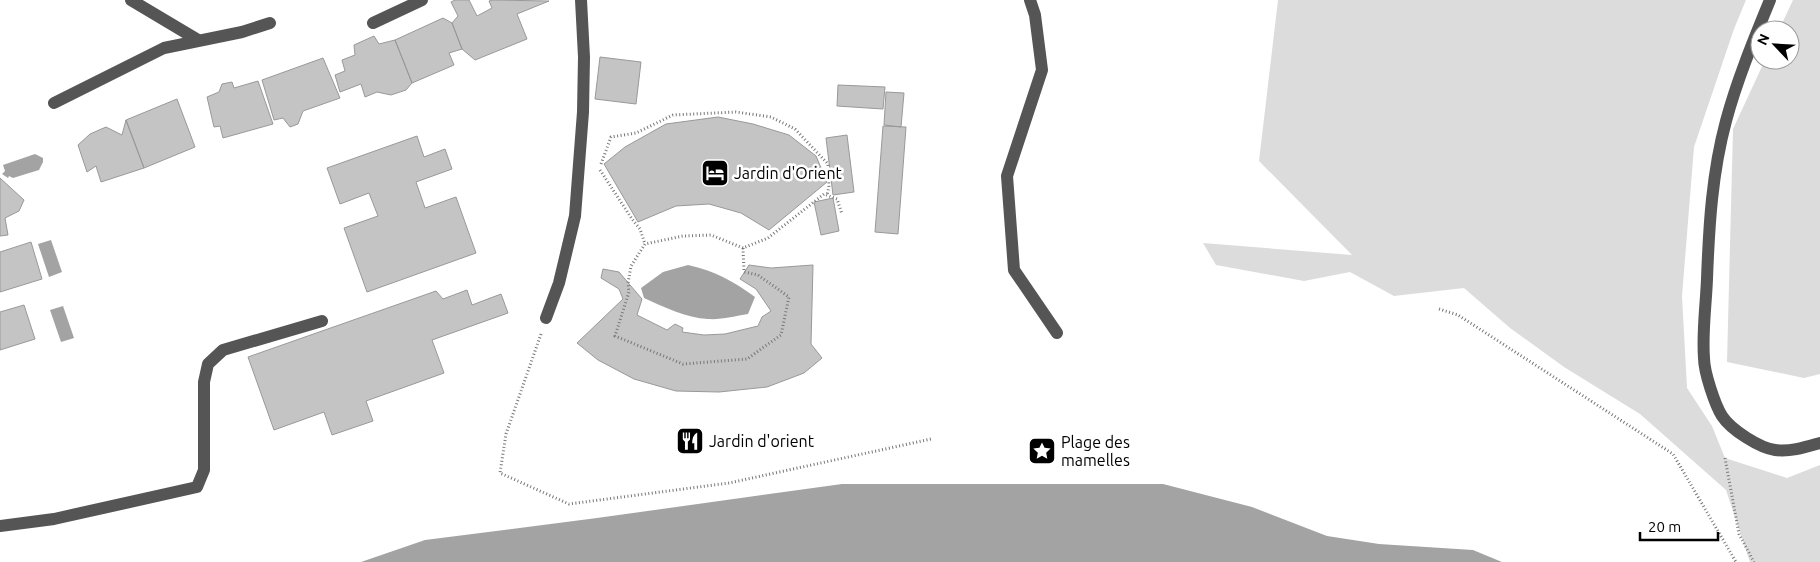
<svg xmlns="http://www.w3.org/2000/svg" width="1820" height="562" viewBox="0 0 1820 562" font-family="Ubuntu,sans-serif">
	<rect width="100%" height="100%" fill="#fff"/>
	<path fill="#dcdcdc" d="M1278,0H1746L1734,29L1694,147L1682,296L1687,388L1712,426L1725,458L1787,478L1820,465V562H1750L1726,490L1640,414L1564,367L1510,328L1464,288L1394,296L1350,272L1304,281L1216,265L1203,243L1352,255L1259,161Z
		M1793,0H1820V374L1804,378L1727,362L1733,129L1765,60H1790V30H1779Z"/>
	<path fill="#a3a3a3" d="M35,154L43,158V162L39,170L13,178L9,176L8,178L2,174L5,171L3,165Z
		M51,240L62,272L49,277L38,244Z
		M688,265C715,271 733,281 755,297L748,314C735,316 721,320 708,319C686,318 664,307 644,298L641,288L663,272Z
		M63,306L74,338L61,342L50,310Z
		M842,484H1163L1252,507L1327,536L1379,544L1473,550L1502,562H361L425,540L597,518Z"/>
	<path fill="#c4c4c4" stroke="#999" d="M455,0H469L477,16L492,8L489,1L493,0L549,1L517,14L527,39L475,60L462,49L452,23L458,16L451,2Z
		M443,18L452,23L462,49L449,53L454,65L412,83L395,40Z
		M374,36L379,44L395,40L412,83L406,90L391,95L377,92L365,97L361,84L340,92L335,75L345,71L342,60L355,55L354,45Z
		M600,57L641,62L636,104L595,99Z
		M323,58L340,98L303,111L298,124L290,127L283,118L274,120L262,80Z
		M258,81L273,124L223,138L220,126L214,127L207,97L219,92L222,84L232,82L234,88Z
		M838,85L885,87L883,109L837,106Z
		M886,92L904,93L901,127L884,125Z
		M177,99L195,147L144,168L126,120Z
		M718,117L753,124L789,135L816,156L827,182L769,230L741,213L709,204L676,206L638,222L604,164L625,147L666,124Z
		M126,120L144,168L101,182L96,166L87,172L78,145L90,134L106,127L122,135Z
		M883,126L906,127L898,234L875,232Z
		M847,135L854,192L833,195L826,138Z
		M417,136L424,157L445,149L452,169L416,182L425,208L456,197L476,253L367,292L344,228L378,216L369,193L340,204L327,168Z
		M0,178L24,200L19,211L5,218L8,235L0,236Z
		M833,198L839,231L821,235L814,202Z
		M31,242L42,279L0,292V252Z
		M749,265L771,268L813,265L811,344L822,358L804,373L767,387L719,392L676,391L634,379L598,360L577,343L623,299L619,289L601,278L603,269L619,272L642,299L637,315L667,330L675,324L683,328L682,332L704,335L725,334L758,326L762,317L771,311L756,289L740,279Z
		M467,290L472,305L501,294L508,313L432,340L444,373L366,401L373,421L332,435L324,412L274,430L248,357L436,291L443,299Z
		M24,305L35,339L0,350V312Z"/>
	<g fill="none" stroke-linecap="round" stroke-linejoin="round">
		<path stroke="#777" stroke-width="3" stroke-dasharray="1 2.5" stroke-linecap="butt" d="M601,164L611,137L636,133L673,115L736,112L771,117L795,129L828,164L829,187L827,195
			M600,170L632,219L640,229L645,244
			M743,248L744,272L758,275L789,297L781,335L747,359L683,364L615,336L629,292L628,283L631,266L645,244L683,236L711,235L743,248L768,238L824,194L837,199L842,214
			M1439,309L1458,315L1673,454L1736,562
			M541,334L506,434L500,473L569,504L729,483L931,439
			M1725,458L1739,534L1754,562"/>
		<path stroke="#555" stroke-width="12" d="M131,0L198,40
			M1030,0L1035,15L1042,70L1007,176L1014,270L1057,333
			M1770,0C1754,39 1737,80 1726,121C1712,173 1709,225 1707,279C1706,305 1702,332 1704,358C1704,372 1715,405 1722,416C1731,430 1760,448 1775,450C1791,452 1806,447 1820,443
			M373,23L422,0
			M54,103L164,48L242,32L270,23
			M546,318L559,283L575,216L583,112L584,57L581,0
			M0,526L54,519L197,487L204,470V382L208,364L223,350L322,321"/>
	</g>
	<defs>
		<g id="hotel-square" transform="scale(1.4375)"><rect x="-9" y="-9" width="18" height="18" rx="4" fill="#000" stroke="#fff"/><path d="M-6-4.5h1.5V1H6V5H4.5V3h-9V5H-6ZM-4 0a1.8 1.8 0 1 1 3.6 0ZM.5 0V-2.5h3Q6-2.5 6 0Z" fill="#fff"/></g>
		<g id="restaurant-square" transform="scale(1.4375)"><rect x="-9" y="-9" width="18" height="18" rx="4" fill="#000" stroke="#fff"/><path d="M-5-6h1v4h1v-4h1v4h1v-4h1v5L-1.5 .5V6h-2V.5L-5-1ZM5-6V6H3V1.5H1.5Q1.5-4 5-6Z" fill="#fff"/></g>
		<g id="sight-square" transform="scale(1.4375)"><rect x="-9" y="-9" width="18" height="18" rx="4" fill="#000" stroke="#fff"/><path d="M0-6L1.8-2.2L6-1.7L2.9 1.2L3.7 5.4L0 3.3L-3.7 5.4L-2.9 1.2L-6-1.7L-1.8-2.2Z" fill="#fff"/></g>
	</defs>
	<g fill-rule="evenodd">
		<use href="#hotel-square" x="715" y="173"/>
		<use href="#restaurant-square" x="690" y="441"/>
		<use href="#sight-square" x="1042" y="451"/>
	</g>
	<g text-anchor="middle" stroke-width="5" stroke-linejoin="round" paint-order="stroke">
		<g font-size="16" fill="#000" stroke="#fff" text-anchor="start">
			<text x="734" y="179">Jardin d'Orient</text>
			<text x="709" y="447">Jardin d'orient</text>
			<text x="1061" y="448">Plage des<tspan x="1061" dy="18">mamelles</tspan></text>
		</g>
	</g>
	<g transform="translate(1775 45) rotate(295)"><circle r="24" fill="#ffffff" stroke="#999999"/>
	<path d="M0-4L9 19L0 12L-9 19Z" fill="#000000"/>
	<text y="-8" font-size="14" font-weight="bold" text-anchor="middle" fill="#000000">N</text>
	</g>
	<path d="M1640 532v8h78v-8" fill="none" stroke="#000000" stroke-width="2.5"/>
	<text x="1648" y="532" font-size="15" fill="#000000" stroke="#ffffff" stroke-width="4" paint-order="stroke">20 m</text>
</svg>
